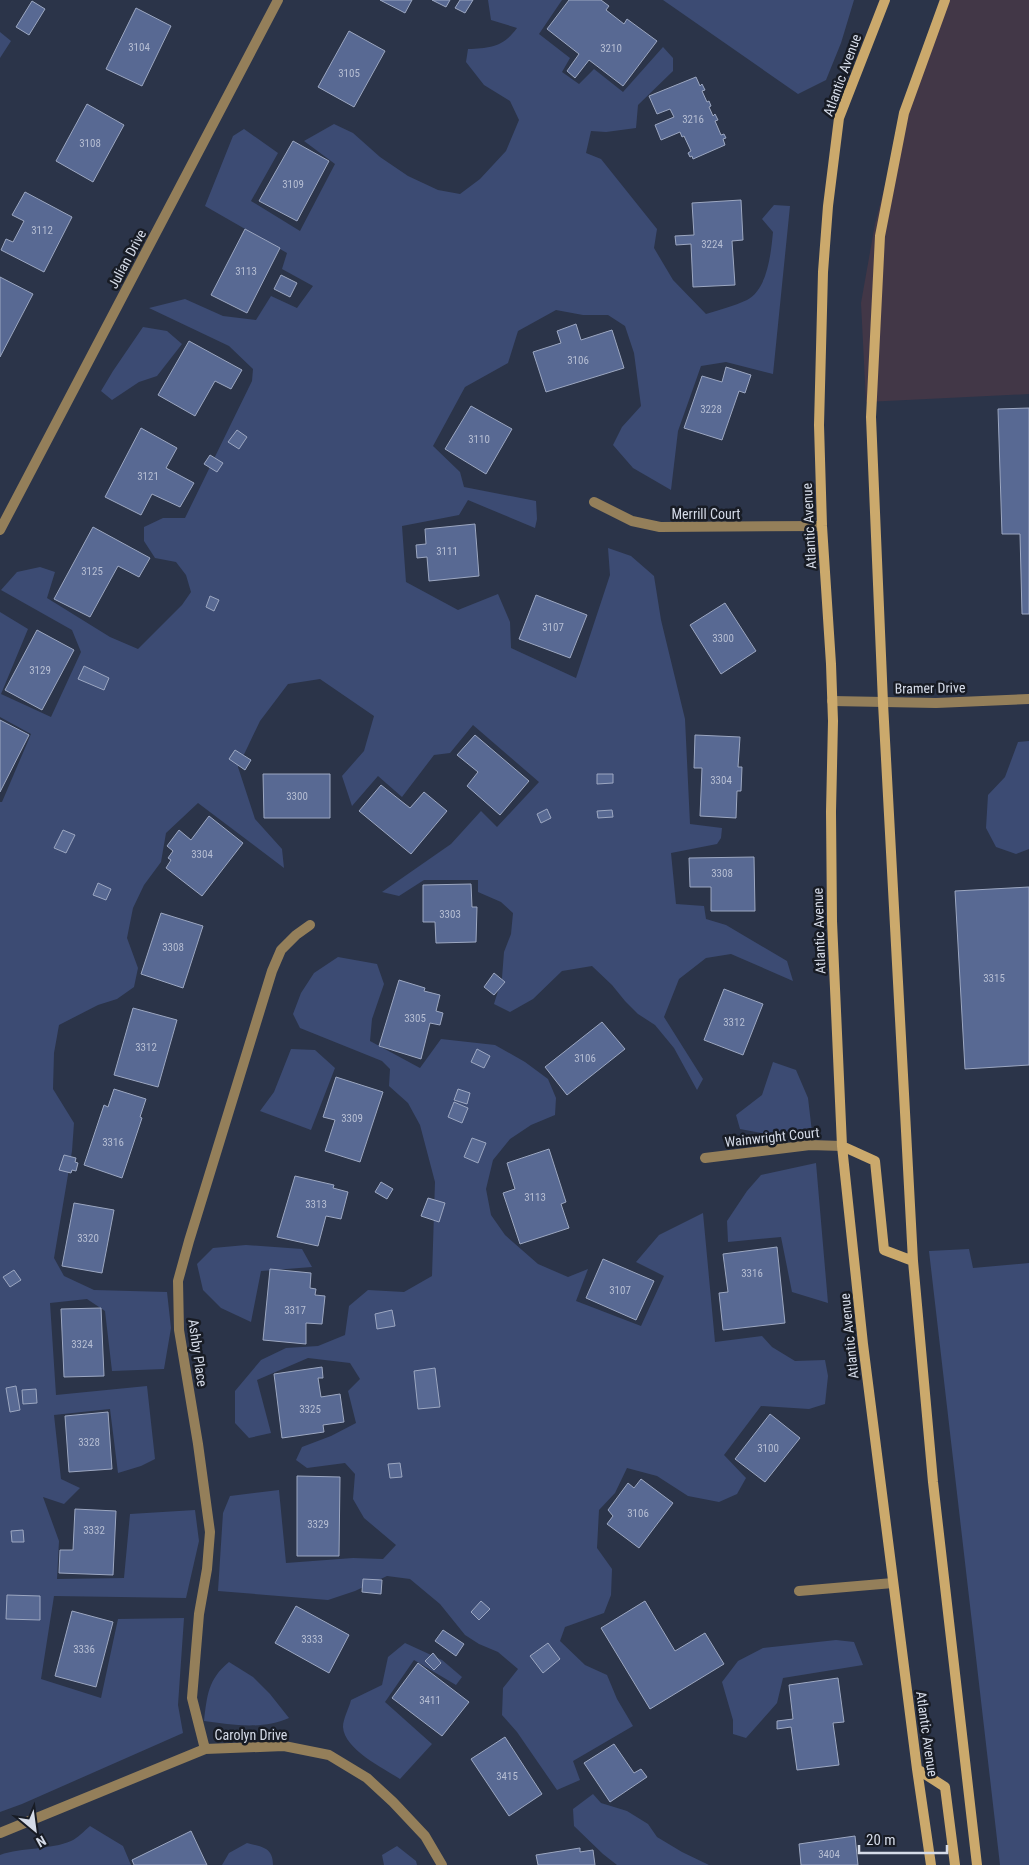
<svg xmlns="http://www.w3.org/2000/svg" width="1029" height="1865" viewBox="0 0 1029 1865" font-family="'Roboto Condensed',sans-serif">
	<rect width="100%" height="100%" fill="#2b3449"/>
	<path fill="#423747" d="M944,0H1029V394L866,402L861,303L875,224L902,120Z"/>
	<path fill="#3c4b73" d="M488,0H562L539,34L570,58L562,72L579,84L594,69L623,92L663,47L673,58V71L638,105L636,128L606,132L591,131L586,153L601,159L657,229L654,248L673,280L706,314C719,310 734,306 747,300C768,289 771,252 773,232L762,219L774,205L790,206L773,374L726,362L701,366L678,431L671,490L633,468L613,445L622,427L641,406L634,353L625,326L608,315H583L556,310L518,331L508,363L465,387L433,446L460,472L464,487L536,501L537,519L535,528L468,500L459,515L402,526L406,582L458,610L498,594L510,622L511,648L576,678L610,575L608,548L631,556L654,576L661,620L685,719L690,824L722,828L721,838L717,844L671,853L676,904L704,906L706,919L726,925L787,961L793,981L731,954L706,958L679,979L664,1017L703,1079L697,1090L674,1048L655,1025L638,1014L625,1001L612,985L592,966L562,971L533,999L510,1012L494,1004L502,978L504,952L511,934L513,913L501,902L478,892V880H424L399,896L382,892L451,844L481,811L497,827L539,782L473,725L450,753L434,755L402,797L378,776L352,806L342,776L364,751L374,716L320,679L288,684L260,721L238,767L255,819L282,849L284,868L198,803L166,833L161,862L144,885L133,908L127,938L138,968L134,987L117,999L98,1005L59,1025L54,1053L53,1089L74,1123L72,1151L54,1258L64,1276L94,1290L167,1292L171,1328L164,1369L112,1371L105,1311L87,1299L50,1303L56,1395L147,1386L155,1459L141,1466L118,1473L110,1409L54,1415L61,1479L80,1488L64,1504L43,1497L59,1541L57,1579L124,1578L130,1514L195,1510L199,1541L186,1598L54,1596L41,1679L101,1698L118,1619L184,1618L178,1705L183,1733L22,1804L0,1812V802H2L31,734L0,717V612L28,629L1,694L51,717L81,652L72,630L1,590L17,572L40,567L55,572L47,598L110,637L138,649L182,605L191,592L186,575L176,562L155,558L144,541V527L163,518H185L252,381L253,369L229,346L149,308L185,299L223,316L256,320L271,296L297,308L313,286L282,269L287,253L205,206L233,136L244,129L278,153L251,201L300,231L335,164L304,141L334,124L353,133L380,157L408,176L438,190L460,194L480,179L506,151L519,120L510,101L484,85L466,62L468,49C491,48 503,47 517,28L491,20Z
		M663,0H854L841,43L826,80L798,94Z
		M0,32L11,41L0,58Z
		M143,327L167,331L182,344L157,376L139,382L112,400L101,391L113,371Z
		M1029,741V849L1016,854L996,847L986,828L988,795L1005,777L1018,742Z
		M338,957L377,964L384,984L372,1019L370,1041L420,1068L441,1039L495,1045L525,1062L548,1079L556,1098L555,1115L531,1125L510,1139L493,1160L486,1189L491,1215L505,1235L538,1264L568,1277L588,1269L576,1301L641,1326L664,1276L636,1262L659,1235L703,1213L715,1342L762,1336L772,1347L795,1361L825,1360L828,1376L825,1404L809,1409L761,1406L724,1455L746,1478L737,1494L719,1502L688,1496L657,1476L627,1468L615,1493L599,1510L597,1548L612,1569L611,1595L604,1613L565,1627L560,1641L585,1665L607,1675L617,1699L633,1726L573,1761L580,1780L557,1790L517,1732L502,1715L503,1688L518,1669L498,1652L479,1644L465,1635L440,1604L410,1579L387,1576L355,1591L328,1600L218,1591L223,1513L230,1496L279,1490L286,1563L353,1558L383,1559L396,1545L364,1518L353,1499L355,1474L345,1463L307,1468L296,1460L302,1447L331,1436L356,1423L348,1391L360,1379L350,1363L308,1358L257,1380L271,1433L249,1438L235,1423V1391L261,1360L286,1348L318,1346L345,1335L349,1306L368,1290L404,1292L432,1276L435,1182L420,1125L408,1103L389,1086L390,1069L382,1061L300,1028L293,1014L301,993L314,973Z
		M291,1049L315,1050L335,1068L311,1130L260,1111L274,1092Z
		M773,1062L796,1070L808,1098L812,1132L767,1134L740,1129L736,1115L762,1095Z
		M816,1163L828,1303L792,1292L781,1237L728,1242L727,1221L747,1191L761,1175Z
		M246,1245L302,1249L312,1267L261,1271L251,1322L221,1308L203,1290L197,1264L213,1248Z
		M969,1249L973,1268L1029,1263V1865H1000L929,1251Z
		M836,1640L854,1642L863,1665L783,1678L777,1703L746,1738L733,1734V1720L722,1682L738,1661L763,1648Z
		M405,1643L442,1660L462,1677L456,1685L414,1660L385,1702L432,1744L400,1779C383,1768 344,1749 343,1727C343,1719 349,1708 351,1700L382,1685L388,1657Z
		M229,1662L253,1677L270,1694L289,1718C261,1730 233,1725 204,1721C207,1696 208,1679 229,1662Z
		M593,1794L601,1803L627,1811L648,1824L657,1837L682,1852L709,1865H617L603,1854L574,1826L573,1809Z
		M90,1826L123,1846L131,1865H0V1855C22,1847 51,1850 71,1841C78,1838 84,1831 90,1826Z
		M247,1843C262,1847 273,1847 273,1865H222L229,1853Z
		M397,1846L416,1861L417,1865H384L382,1855Z"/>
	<path fill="#586993" stroke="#9ca7c1" d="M380,0H412L405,13Z
		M432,0H450L446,7Z
		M460,0H473L465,13L455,8Z
		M569,0H601L609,6L606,10L624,24L627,19L657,41L623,86L589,60L575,78L567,71L579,54L547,29Z
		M32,1L45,9L29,35L16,27Z
		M136,8L171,26L142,86L106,69Z
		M349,31L385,51L354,107L318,87Z
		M696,77L700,86L702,84L705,90L702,91L707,102L709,101L711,106L709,107L713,116L715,114L718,120L715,121L721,135L724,134L726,138L723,139L725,145L693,159L692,156L690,157L688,153L691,151L684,136L682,137L680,132L661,140L655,125L674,117L670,109L657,114L649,96Z
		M87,104L124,125L93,182L56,161Z
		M293,141L329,161L297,221L259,201Z
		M25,192L72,217L44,272L1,250L6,239L13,242L24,221L12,215Z
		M741,200L743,240L732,241L735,285L693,287L691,244L676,245L675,236L694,235L692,203Z
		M245,229L280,248L247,313L211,295Z
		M281,275L297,283L290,297L274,289Z
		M0,277L33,294L0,357Z
		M576,324L581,340L612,330L624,368L546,392L533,352L561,343L557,331Z
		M189,341L242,370L231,389L215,381L195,416L158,395Z
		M726,367L751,375L745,393L739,391L722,440L684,428L702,376L722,382Z
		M471,406L512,429L486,474L445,449Z
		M1029,408V614H1022L1020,534H1002L998,409Z
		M141,428L177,448L166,468L194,483L180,507L152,494L141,515L105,497Z
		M237,430L247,437L239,449L228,442Z
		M210,455L223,463L217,472L204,464Z
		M475,524L479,576L429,581L427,557L417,558L416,545L426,544L425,529Z
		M93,527L150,558L139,577L118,566L90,617L54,599Z
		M536,595L587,615L570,658L519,639Z
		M210,596L219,600L214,611L206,607Z
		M725,603L756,651L721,674L690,625Z
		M37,630L74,650L42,710L5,690Z
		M84,666L109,678L104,690L78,679Z
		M0,720L29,735L0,792Z
		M475,735L529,781L500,815L467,786L478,772L457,755Z
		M695,735L740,737L738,767H742L741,791H737L736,818L700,816L702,768H694Z
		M235,750L251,760L245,770L229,759Z
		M263,774H330V818H264Z
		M597,774H613V783L597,784Z
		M381,785L410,808L424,792L447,811L411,854L359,811Z
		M547,809L551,818L541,823L537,814Z
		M612,810L613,817L598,818L597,811Z
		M209,816L243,843L202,896L166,868L171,860L168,858L173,851L167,846L179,830L191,840Z
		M63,830L75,835L66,853L54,848Z
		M754,857L755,911H711V887H690L689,858Z
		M98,883L111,889L106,900L93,895Z
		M471,884L472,907H477L476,942L436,943L435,922H423V885Z
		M1029,887V1065L965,1069L955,891Z
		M161,913L203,926L183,988L141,974Z
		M494,973L505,982L494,995L484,987Z
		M399,980L425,988L424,991L440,995L436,1011L443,1013L440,1025L430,1023L421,1059L379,1046Z
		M724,989L763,1004L743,1055L704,1040Z
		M133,1008L177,1020L158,1087L114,1075Z
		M602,1022L625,1049L567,1095L545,1067Z
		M477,1049L490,1056L484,1068L471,1062Z
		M336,1077L383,1092L360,1162L325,1151L335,1120L323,1117Z
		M114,1089L146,1099L140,1117L142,1118L122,1178L84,1165L104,1105L108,1107Z
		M458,1089L470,1093L467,1104L454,1100Z
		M454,1102L468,1108L462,1123L448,1117Z
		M472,1138L486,1143L478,1163L464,1157Z
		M549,1149L566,1202L561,1204L569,1228L520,1244L503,1193L515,1189L507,1163Z
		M64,1155L76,1158L75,1162L78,1163L76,1171L72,1170L71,1173L59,1170Z
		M295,1176L334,1185L333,1188L348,1192L341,1219L326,1216L318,1246L277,1237Z
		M381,1182L393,1189L387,1199L375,1192Z
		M428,1198L445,1203L439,1222L421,1216Z
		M74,1203L114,1210L102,1273L62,1266Z
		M777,1247L785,1323L723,1330L719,1293L728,1292L723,1254Z
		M603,1259L654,1281L636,1320L586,1298Z
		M270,1269L311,1273L310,1288L316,1289L315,1295L325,1296L322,1324L306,1323V1344L263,1340Z
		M14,1270L21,1280L10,1287L3,1277Z
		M101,1308L104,1376L64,1377L61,1309Z
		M392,1310L395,1326L377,1329L375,1314Z
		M322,1367L323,1378H318L321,1397L340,1394L344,1422L323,1425L324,1432L282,1438L274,1374Z
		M435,1368L440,1407L418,1409L414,1371Z
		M16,1386L20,1410L10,1412L6,1388Z
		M36,1389L37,1403L23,1404L22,1390Z
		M108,1412L112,1469L69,1472L65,1416Z
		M770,1414L800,1438L765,1482L735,1459Z
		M400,1463L402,1477L390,1478L388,1464Z
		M297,1476L340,1477L339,1556H297Z
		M641,1479L673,1503L639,1548L607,1524L613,1516L608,1510L628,1483L634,1488Z
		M75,1509L116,1511L113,1575L59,1573L60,1550H73Z
		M23,1530L24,1542H12L11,1531Z
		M363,1579L382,1580L381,1594L362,1592Z
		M7,1595L40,1596V1620L6,1619Z
		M481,1601L490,1609L479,1620L471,1612Z
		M645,1601L675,1651L705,1633L724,1664L650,1709L601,1628Z
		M296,1606L349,1635L329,1673L275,1643Z
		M72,1611L113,1622L96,1687L55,1676Z
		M443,1630L464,1644L456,1656L435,1641Z
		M548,1643L560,1659L543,1673L530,1656Z
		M433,1653L441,1663L434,1670L425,1661Z
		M418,1663L469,1702L442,1736L392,1698Z
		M838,1678L844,1722L833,1723L839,1765L797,1770L791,1727L777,1729V1721L793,1719L789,1685Z
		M505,1737L542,1794L509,1816L471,1759Z
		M614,1744L634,1773L641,1769L647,1777L610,1802L584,1763Z
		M191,1831L207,1865H134L132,1860Z
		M855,1836L858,1865H801L799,1844Z
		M580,1848V1852L593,1850L595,1865H538L536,1855Z"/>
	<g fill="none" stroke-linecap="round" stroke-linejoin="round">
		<path stroke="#947f5a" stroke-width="10" d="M594,502L632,521L660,527L822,526
			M0,530L278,0
			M832,701L936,703L1029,699
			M705,1158L810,1145L842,1146
			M799,1591L893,1583
			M205,1749L192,1698L199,1614L207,1569L210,1532L198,1444L179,1330L178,1281L189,1241L272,971L281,950L296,935L310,925
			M0,1833L205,1749L284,1746L329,1755L367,1778L393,1802L425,1836L442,1865"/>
		<path stroke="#cba96c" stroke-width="10" d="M885,0L839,118L828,206L823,272L819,425L822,526L831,664L833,721L831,812L832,921L842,1146L863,1344L917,1769L931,1865
			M945,0L904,113L880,236L871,417L883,703L913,1261L933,1482L977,1865
			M842,1146L875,1161L884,1250L913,1261
			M917,1769L945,1787L955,1865"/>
	</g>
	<g text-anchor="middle" stroke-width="5" stroke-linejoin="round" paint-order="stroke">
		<g font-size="11" fill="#b6bed3">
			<text x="139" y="51">3104</text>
			<text x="611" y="52">3210</text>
			<text x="349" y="77">3105</text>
			<text x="693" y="123">3216</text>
			<text x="90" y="147">3108</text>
			<text x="293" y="188">3109</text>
			<text x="42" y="234">3112</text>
			<text x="712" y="248">3224</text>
			<text x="246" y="275">3113</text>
			<text x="578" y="364">3106</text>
			<text x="711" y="413">3228</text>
			<text x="479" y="443">3110</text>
			<text x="148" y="480">3121</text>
			<text x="447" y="555">3111</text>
			<text x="92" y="575">3125</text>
			<text x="553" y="631">3107</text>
			<text x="723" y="642">3300</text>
			<text x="40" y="674">3129</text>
			<text x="721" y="784">3304</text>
			<text x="297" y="800">3300</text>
			<text x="202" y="858">3304</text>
			<text x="722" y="877">3308</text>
			<text x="450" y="918">3303</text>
			<text x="173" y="951">3308</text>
			<text x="994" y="982">3315</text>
			<text x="415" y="1022">3305</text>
			<text x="734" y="1026">3312</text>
			<text x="146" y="1051">3312</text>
			<text x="585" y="1062">3106</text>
			<text x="352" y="1122">3309</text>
			<text x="113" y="1146">3316</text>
			<text x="535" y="1201">3113</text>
			<text x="316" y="1208">3313</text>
			<text x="88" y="1242">3320</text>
			<text x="752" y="1277">3316</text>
			<text x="620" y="1294">3107</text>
			<text x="295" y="1314">3317</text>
			<text x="82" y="1348">3324</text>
			<text x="310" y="1413">3325</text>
			<text x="89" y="1446">3328</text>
			<text x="768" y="1452">3100</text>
			<text x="638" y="1517">3106</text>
			<text x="318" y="1528">3329</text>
			<text x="94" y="1534">3332</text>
			<text x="312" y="1643">3333</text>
			<text x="84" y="1653">3336</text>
			<text x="430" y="1704">3411</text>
			<text x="507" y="1780">3415</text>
			<text x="829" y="1858">3404</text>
		</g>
		<g font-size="14" fill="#d5dbe8" stroke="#181c25">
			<text transform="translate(842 75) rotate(-70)" y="5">Atlantic Avenue</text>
			<text transform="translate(127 259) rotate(-62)" y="5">Julian Drive</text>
			<text x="706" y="519">Merrill Court</text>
			<text transform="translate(809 526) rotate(-93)" y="5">Atlantic Avenue</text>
			<text transform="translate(930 688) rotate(-1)" y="5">Bramer Drive</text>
			<text transform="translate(819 931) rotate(-92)" y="5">Atlantic Avenue</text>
			<text transform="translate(772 1137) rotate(-6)" y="5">Wainwright Court</text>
			<text transform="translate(849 1336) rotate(-96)" y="5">Atlantic Avenue</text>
			<text transform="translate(198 1353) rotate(82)" y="5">Ashby Place</text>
			<text transform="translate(927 1734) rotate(82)" y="5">Atlantic Avenue</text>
			<text x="251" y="1740">Carolyn Drive</text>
		</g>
	</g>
	<g transform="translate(35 1830) rotate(151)" stroke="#181c25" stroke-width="4" paint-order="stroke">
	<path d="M0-4L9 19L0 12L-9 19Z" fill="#d5dbe8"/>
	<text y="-8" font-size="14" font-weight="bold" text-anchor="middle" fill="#d5dbe8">N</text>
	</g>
	<path d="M859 1845v8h88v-8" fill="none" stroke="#d5dbe8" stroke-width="2.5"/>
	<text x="866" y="1845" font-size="15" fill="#d5dbe8" stroke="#181c25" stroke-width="4" paint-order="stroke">20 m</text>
</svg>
